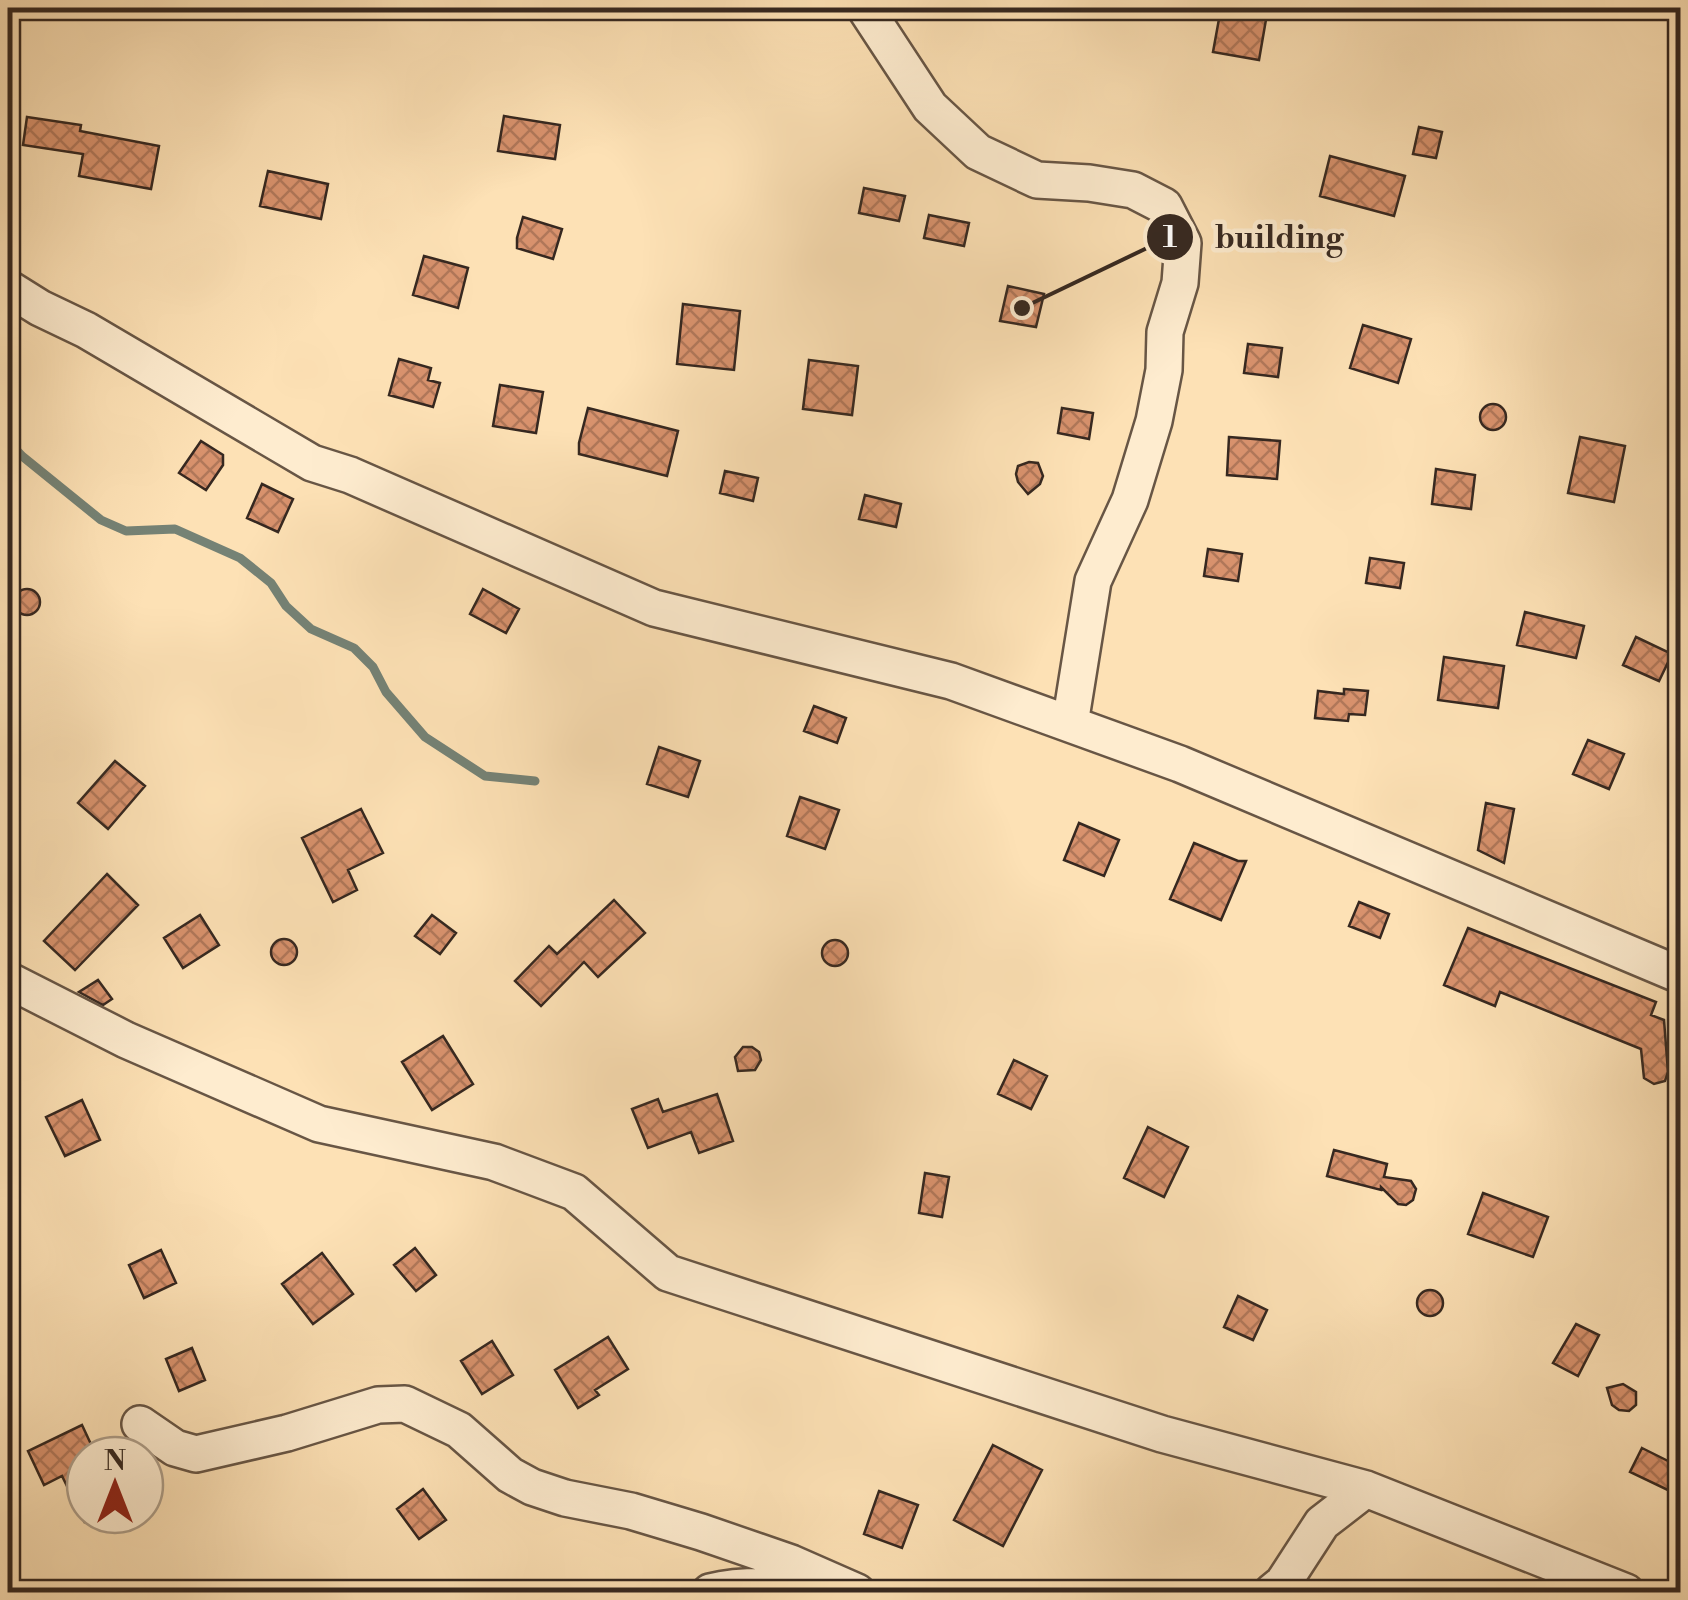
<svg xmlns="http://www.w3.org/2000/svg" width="1688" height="1600" viewBox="0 0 1688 1600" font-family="'Libre Bodoni',serif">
	<defs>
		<pattern id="building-cross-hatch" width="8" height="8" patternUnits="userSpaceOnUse" patternTransform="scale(2.5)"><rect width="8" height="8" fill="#d8926d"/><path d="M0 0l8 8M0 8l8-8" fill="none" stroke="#b07759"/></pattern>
	</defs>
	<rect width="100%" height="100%" fill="#fde1b5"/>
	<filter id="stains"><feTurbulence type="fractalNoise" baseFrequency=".002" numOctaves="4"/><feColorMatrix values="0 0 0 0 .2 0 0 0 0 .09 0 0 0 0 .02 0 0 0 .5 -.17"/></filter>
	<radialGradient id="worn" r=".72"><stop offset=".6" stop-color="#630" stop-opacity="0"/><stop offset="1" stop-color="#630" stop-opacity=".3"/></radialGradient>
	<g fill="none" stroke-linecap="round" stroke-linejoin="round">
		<path stroke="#758275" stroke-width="9" d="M8,441L22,456L101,520L126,531L175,529L240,558L271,583L286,606L311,629L354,648L373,667L386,692L425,737L485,776L535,781"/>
	</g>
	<path fill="url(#building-cross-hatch)" stroke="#362820" stroke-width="2.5" d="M1221,8H1268L1259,60L1213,52Z
		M504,116L560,125L555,159L498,151Z
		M27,117L81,125L80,131L159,146L151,189L79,176L83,154L23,145Z
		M1419,127L1442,132L1436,158L1413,154Z
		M1330,156L1405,176L1394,216L1320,196Z
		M268,171L328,184L321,219L260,206Z
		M864,188L905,196L899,221L859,213Z
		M929,215L969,223L964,246L924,238Z
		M523,217L562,229L553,259L517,248V238Z
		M424,256L468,268L458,308L413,295Z
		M1008,286L1044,294L1036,327L1000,321Z
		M683,304L740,311L734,370L677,364Z
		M1363,325L1411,339L1398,383L1350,368Z
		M1248,344L1282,348L1278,377L1244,373Z
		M399,359L431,368L428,380L440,383L433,407L389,395Z
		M809,360L858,366L852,415L803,409Z
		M500,385L543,392L536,433L493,426Z
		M1480 417a13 13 0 1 1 26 0a13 13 0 1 1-26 0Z
		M588,408L678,431L667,476L579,454V443Z
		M1062,408L1093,413L1089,439L1058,433Z
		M1229,437L1280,441L1277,479L1227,475Z
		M1580,437L1625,446L1614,502L1568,493Z
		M201,441L223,455V465L206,490L179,473Z
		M1029,462L1038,463L1043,476L1040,484L1028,494L1018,482L1016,474L1018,466Z
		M1436,469L1475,475L1471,509L1432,504Z
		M725,471L758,478L753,501L720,493Z
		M262,484L293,499L278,532L247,518Z
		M865,495L901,504L896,527L859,519Z
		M1208,549L1242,554L1238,581L1204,576Z
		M1370,558L1404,563L1400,588L1366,583Z
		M14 602a13 13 0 1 1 26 0a13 13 0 1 1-26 0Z
		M483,589L519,609L506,633L470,614Z
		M1525,612L1584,626L1576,658L1517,645Z
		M1636,637L1672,654L1659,681L1623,665Z
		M1444,657L1504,666L1498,708L1438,700Z
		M1344,689L1368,691L1365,715L1349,714L1348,721L1315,718L1318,691L1344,694Z
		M814,706L846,718L837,743L804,731Z
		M1588,740L1624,754L1609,789L1573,774Z
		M659,747L700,761L688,797L647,784Z
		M115,761L145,786L108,829L78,803Z
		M800,797L839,810L825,849L787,836Z
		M1486,803L1514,809L1504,863L1478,850Z
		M361,809L383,853L348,870L357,890L333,902L302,838Z
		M1079,823L1119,840L1104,876L1064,860Z
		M1194,843L1238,861H1246L1221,920L1170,899Z
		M107,874L138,905L75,970L44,941Z
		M614,900L645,933L598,977L584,962L541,1006L515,981L549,946L557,954Z
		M1359,902L1389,914L1380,938L1349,926Z
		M200,915L219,945L183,968L164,938Z
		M432,915L456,933L440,954L415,936Z
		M1468,928L1656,1002L1651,1015L1664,1020L1668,1072L1665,1081L1654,1084L1644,1078L1641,1049L1500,992L1495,1006L1444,985Z
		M271 952a13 13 0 1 1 26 0a13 13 0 1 1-26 0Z
		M822 953a13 13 0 1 1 26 0a13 13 0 1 1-26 0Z
		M98,980L112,999L103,1005L79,992Z
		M443,1036L473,1084L432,1110L402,1062Z
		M743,1047H752L759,1052L761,1060L755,1070L738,1071L735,1057Z
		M1014,1060L1047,1076L1031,1109L998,1094Z
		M717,1094L733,1141L699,1153L691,1132L648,1148L632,1109L658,1099L663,1112Z
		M82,1100L100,1140L65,1156L46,1117Z
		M1148,1127L1188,1147L1164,1197L1124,1178Z
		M1334,1150L1387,1164L1384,1177L1411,1181L1416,1189L1413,1200L1406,1205L1398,1204L1381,1187V1190L1327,1176Z
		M925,1173L949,1177L942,1217L919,1213Z
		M1483,1193L1548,1217L1533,1257L1468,1234Z
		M415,1248L436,1275L416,1291L394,1265Z
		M161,1250L176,1283L144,1298L129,1265Z
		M322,1253L353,1294L313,1324L282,1284Z
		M1417 1303a13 13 0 1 1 26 0a13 13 0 1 1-26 0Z
		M1238,1296L1267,1310L1253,1340L1224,1327Z
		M1576,1324L1599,1335L1578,1376L1553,1363Z
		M608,1337L628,1369L595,1390L599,1395L578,1408L555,1370Z
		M492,1341L513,1375L482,1394L461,1361Z
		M192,1348L205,1380L179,1391L166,1359Z
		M1623,1384L1636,1392V1405L1629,1411L1619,1410L1612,1405L1607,1388Z
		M82,1425L96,1455H85V1523L62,1476L44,1485L28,1451Z
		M993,1445L1042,1470L1003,1546L954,1520Z
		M1642,1448L1680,1467V1474L1672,1492L1630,1472Z
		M423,1489L446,1520L419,1539L397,1509Z
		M879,1491L918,1505L902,1548L864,1534Z"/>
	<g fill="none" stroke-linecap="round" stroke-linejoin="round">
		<g stroke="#685645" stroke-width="40">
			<path id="minor" d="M865,8L930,107L978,152L1037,180L1089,183L1133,190L1164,206L1183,243L1180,283L1165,332L1164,370L1154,421L1130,500L1093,581L1070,724
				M8,288L40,308L86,330L312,463L350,475L654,608L951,681L1180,764L1680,975
				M8,980L126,1040L319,1124L494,1162L574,1192L668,1273L1162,1434L1366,1489L1626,1592
				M140,1424L175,1448L196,1454L287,1433L378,1405L405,1404L459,1430L510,1475L532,1487L565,1498L631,1511L701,1532L791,1563L857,1592
				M710,1592C750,1582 793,1587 834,1592
				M1272,1592L1283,1583L1322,1523L1366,1489"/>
		</g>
		<use href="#minor" stroke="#feeccf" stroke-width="35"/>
	</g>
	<path fill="none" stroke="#362820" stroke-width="4" d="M1022 308L1170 237"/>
	<g fill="#362820" stroke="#feeccf" stroke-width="4">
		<circle cx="1022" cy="308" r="10"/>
		<circle cx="1170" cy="237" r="25"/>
	</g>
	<g font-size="30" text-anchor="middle" font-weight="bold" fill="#fff">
		<text x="1170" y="247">1</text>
	</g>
	<g font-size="32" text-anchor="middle" font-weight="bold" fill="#362820" stroke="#feeccf" stroke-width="9" stroke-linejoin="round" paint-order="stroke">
		<text x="1279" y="248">building</text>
	</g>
	<rect width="1688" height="1600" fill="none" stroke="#fde1b5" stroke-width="40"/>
	<rect x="10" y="10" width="1668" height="1580" fill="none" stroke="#362820" stroke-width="5"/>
	<rect x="20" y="20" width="1648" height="1560" fill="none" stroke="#362820" stroke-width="2.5"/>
	<g transform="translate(115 1485)"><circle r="48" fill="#feeccf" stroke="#ae9e89" stroke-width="2.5"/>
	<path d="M0-8L18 38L0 25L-18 38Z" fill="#8f2418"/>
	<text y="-15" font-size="28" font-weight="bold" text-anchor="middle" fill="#362820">N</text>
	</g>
	<rect width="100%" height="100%" filter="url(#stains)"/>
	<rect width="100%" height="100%" fill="url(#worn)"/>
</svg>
